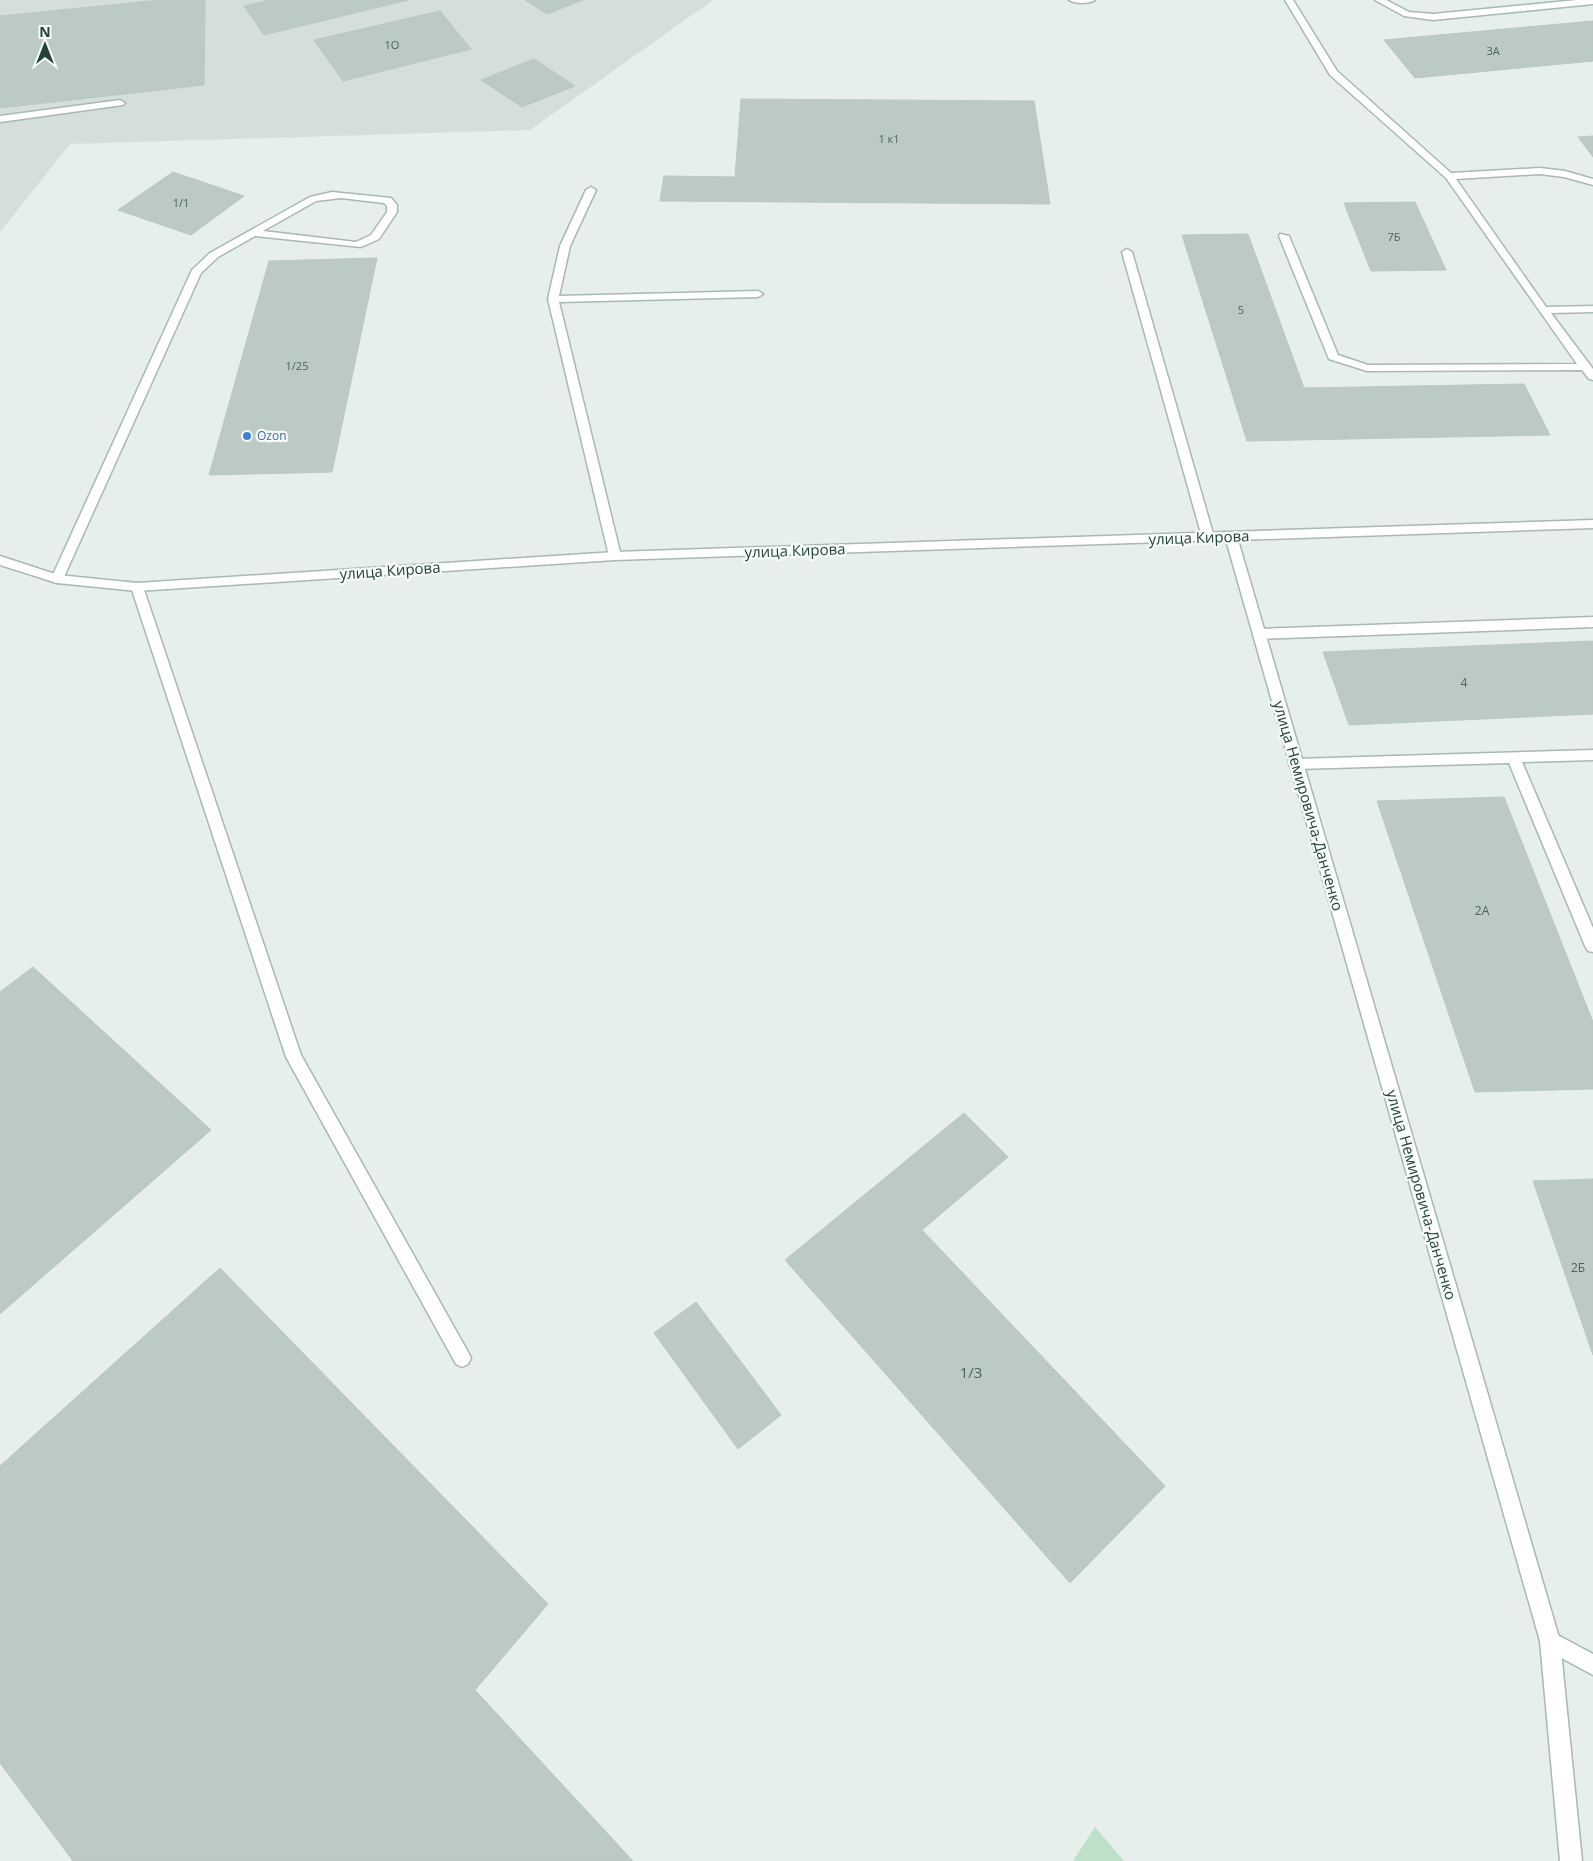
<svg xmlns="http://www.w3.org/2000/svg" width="1593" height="1861" viewBox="0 0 1593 1861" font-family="'Open Sans',sans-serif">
	<rect width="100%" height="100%" fill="#e6efeb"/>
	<path fill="#d4dfda" d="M0,0H713L530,130L70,144L0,232Z"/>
	<path fill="#bfe0c8" d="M1095,1827L1124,1861H1073Z"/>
	<path fill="#bbcac4" stroke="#b8c9c2" d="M160,0H205L204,85L0,108V16Z
		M270,0H408L264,35L244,6Z
		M525,0H583L547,14Z
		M440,11L471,49L343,81L314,40Z
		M1593,21V61L1415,78L1384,40Z
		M534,59L575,86L522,107L481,80Z
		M741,99L1034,101L1050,204L660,201L664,176L735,177Z
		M1593,136V157L1578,137Z
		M173,172L244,196L191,235L118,210Z
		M1415,202L1446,270L1371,271L1344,203Z
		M1248,234L1304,388L1524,384L1550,435L1247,441L1182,235Z
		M377,258L332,472L209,475L269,261Z
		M1593,641V714L1349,725L1323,652Z
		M1504,797L1593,1022V1089L1475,1092L1377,801Z
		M33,967L211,1130L0,1314V992Z
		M964,1113L1008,1157L922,1230L1165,1486L1070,1583L785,1260Z
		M1593,1179V1355L1533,1181Z
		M220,1268L548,1604L475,1690L633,1861H73L0,1763V1466Z
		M696,1302L781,1415L738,1449L654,1333Z"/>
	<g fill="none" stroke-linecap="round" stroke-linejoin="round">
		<g stroke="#a8b8b2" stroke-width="3">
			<path id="service" d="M1069,0H1095C1089,4 1075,4 1069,0Z
				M1285,0H1293L1337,71L1451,173L1540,168L1565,171L1593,179V185L1564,177L1540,174L1456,179L1546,307L1593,306V312L1551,313L1593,369V380L1589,379L1582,370L1367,371L1329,359L1279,236L1280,234L1289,236L1338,355L1368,365L1577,364L1446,178L1330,75Z
				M1375,0H1386L1409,12L1433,14L1577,0H1593V4L1433,20L1404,16Z
				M120,100L125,103L123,105L0,122V116Z
				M591,187L596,190L570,246L559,296L758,291L763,294L758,297L559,302L621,556L615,560L609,556L548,299L560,246L586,190Z
				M332,192L391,198L397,205V212L379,239L361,247L255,236L218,257L201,273L63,579L57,583L53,582L51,579L192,270L210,253L310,197ZM341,198L384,203L387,206V212L371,235L356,242L263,231L316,201Z
				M1127,249L1132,252L1214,537L1212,540L1208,541L1202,537L1122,252Z
				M137,583L143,587L301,1055L468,1352L471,1358L468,1364L462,1367L456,1364L286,1057L131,587Z
				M1593,617V627L1259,639L1253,634L1259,629Z
				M1593,750V760L1522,762L1593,928V952L1588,951L1585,946L1509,763L1296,769L1291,768L1289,764L1291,760L1296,759Z
				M1550,1631L1593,1654V1675L1543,1648L1540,1641L1543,1634Z"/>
		</g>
		<g stroke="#a8b8b2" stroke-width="3">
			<path id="minor" d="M1593,520V528L1238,540L1560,1641L1582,1861H1560L1540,1641L1226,540L615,560L137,591L57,583L0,565V556L58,575L137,583L615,552Z"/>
		</g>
		<use href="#service" fill="#fff" fill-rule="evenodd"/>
		<use href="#minor" fill="#fff" fill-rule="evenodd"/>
	</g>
	<circle fill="#3f7fe0" stroke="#f7fbf9" stroke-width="2" cx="247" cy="436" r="5"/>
	<g text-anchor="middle" stroke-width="4.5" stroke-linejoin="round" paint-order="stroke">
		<g font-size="11" fill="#4a645c">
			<text x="392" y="49">1О</text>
			<text x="1493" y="55">3А</text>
			<text x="889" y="143">1 к1</text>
			<text x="181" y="207">1/1</text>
			<text x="1394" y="241">7Б</text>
			<text x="1241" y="314">5</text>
			<text x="297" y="370">1/25</text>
		</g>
		<g font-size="12" fill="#366cbe" stroke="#f7fbf9" text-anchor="start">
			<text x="257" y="440">Ozon</text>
		</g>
		<g font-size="12" fill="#4a645c">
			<text x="1464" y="687">4</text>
			<text x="1482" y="915">2А</text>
			<text x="1578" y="1272">2Б</text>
		</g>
		<g font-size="15" fill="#24423a" stroke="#f7fbf9">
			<text transform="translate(1199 538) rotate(-2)" y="5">улица Кирова</text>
			<text transform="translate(795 551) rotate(-2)" y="5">улица Кирова</text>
			<text transform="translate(390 571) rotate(-4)" y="5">улица Кирова</text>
			<text transform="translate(1308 806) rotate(74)" y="5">улица Немировича-Данченко</text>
			<text transform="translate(1421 1195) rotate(74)" y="5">улица Немировича-Данченко</text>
		</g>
		<g font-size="15" fill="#4a645c">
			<text x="971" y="1378">1/3</text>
		</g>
	</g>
	<g transform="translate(45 45)" stroke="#f7fbf9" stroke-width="4" paint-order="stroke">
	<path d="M0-4L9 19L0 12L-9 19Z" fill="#24423a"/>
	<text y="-8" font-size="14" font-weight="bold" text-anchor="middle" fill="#24423a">N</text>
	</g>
</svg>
